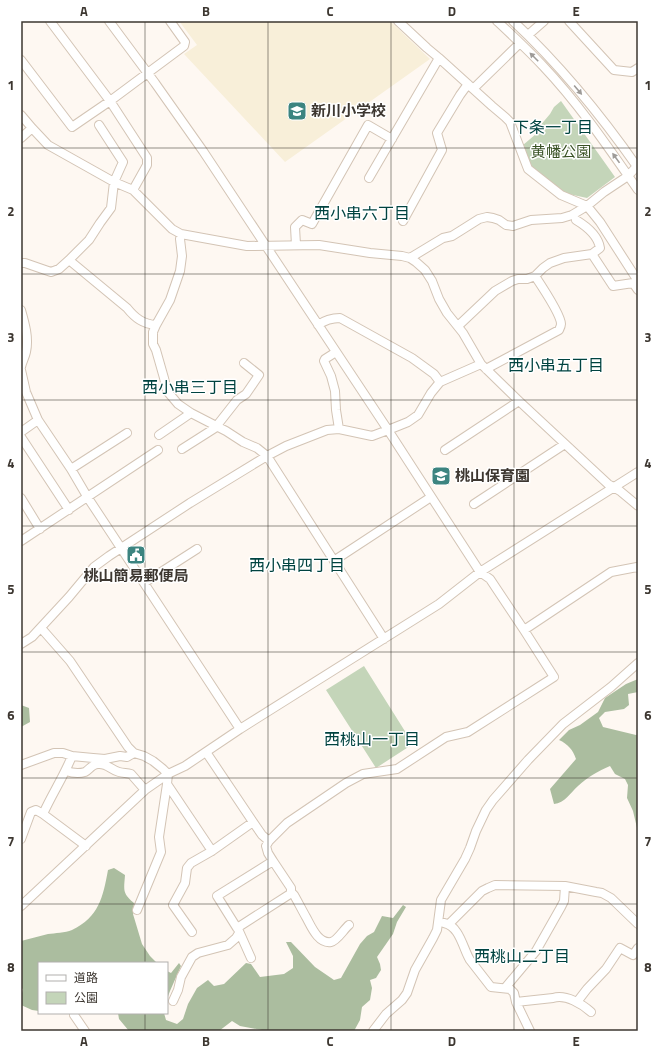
<svg xmlns="http://www.w3.org/2000/svg" width="659" height="1052" viewBox="0 0 659 1052" font-family="'Titillium Web','Noto Sans JP',sans-serif">
	<rect width="100%" height="100%" fill="#fef8f2"/>
	<path fill="#f8efd9" d="M179,21H390L430,59L285,162L184,54L197,45Z"/>
	<path fill="#c4d5b9" d="M561,101L615,177L587,198L564,193L530,165L523,145L536,134L539,127L550,114L554,107Z
		M364,666L413,744L376,768L326,690Z"/>
	<path fill="#abbd9f" d="M638,679V692L628,694L629,705L624,709L605,712L599,718L603,727L636,735L638,734V832L633,811L627,798L628,785L625,779L615,774L610,766C598,771 588,777 578,786C570,793 565,803 554,804L550,789L576,759C573,750 568,744 559,740L569,730L580,725L598,712L605,698L626,684Z
		M21,705L29,708L30,722L21,727Z
		M114,868L125,875C124,890 122,893 134,903L133,914L142,944L150,956L157,963H39V1011L32,1010L21,1005V997L23,989L21,988V941C30,939 39,936 48,934C55,933 65,933 72,930C99,917 103,897 108,870Z
		M403,905L406,907L397,922L393,934L377,957L380,964L381,970L376,978L370,980L372,988L370,1000L362,1007L360,1020L354,1031H264L262,1030L240,1026L232,1021L219,1031H129L119,1019L118,1013H164L166,1020L177,1024L183,1019L188,1004L197,988L208,980L214,986L224,984L246,963L251,964L260,977L284,974L293,968V956L286,942H291L315,967L334,980L341,978L360,944L367,936L374,932L382,916L393,918Z
		M179,963L181,966L170,991L167,999V971L171,973Z"/>
	<g fill="none" stroke-linecap="round" stroke-linejoin="round">
		<g stroke="#d3c4b5" stroke-width="10">
			<path id="minor" d="M50,21L110,101L147,158V165L133,190
				M109,21L155,83L203,151L388,430L480,572L490,579L524,630L554,677L468,732L446,737L397,769L363,774L346,783L287,823L269,841
				M398,21L427,48L439,58L492,106L505,117L510,122L528,169L561,195L587,206L604,192L628,176L638,165
				M497,21C513,36 528,50 543,66C579,104 608,147 638,190
				M513,21C560,65 601,115 638,168
				M569,21L614,70L632,72L638,68
				M528,35L544,21
				M21,60L72,127L110,101L184,46L185,42L170,21
				M473,89L520,43
				M21,115L32,128L48,145L114,182L133,190L172,229L181,234L247,246L319,245L370,253L402,256L410,258L416,262L425,270L432,281L439,299L447,313L463,333L481,364L519,401L608,484L620,491L638,506
				M21,138L32,128
				M369,178L439,58
				M403,221L442,150L437,133L460,95L468,84
				M181,234L180,239L182,256L180,271L170,300L156,325L153,332V344L156,350L164,378L167,391L178,404L191,413L226,431L243,442L257,448L267,456L384,639
				M296,245L295,227L302,220L312,224L368,125L392,139
				M592,254L613,286L633,283L638,290
				M410,258L443,238L452,236L460,231L479,219L487,217L493,218L499,220L506,225L513,226L531,220L562,218L572,215L587,206L600,222L638,281
				M69,260L127,308C135,318 143,324 156,325
				M21,263H25L51,272L59,269L69,260L89,240L100,223L111,208L114,182L123,162L99,125
				M21,310C25,324 29,338 26,352C25,357 22,362 21,367
				M318,325C325,320 332,318 340,318L412,358L434,374L440,382
				M458,326L495,291L512,281L518,279H527L535,276L543,268L550,263L564,258L592,254L600,248C598,235 586,226 576,220
				M336,352L325,359L324,361L331,376L335,391L336,410L339,429
				M486,369L559,330C560,328 561,326 561,324C561,315 541,285 535,276
				M21,370L26,392L38,420L71,469L88,498L121,548L240,729
				M21,432L38,420
				M159,435L191,413
				M21,437L69,510
				M182,449L215,428L237,400L246,394L259,375L244,363
				M445,450L519,401
				M71,469L127,433
				M21,498L40,529
				M474,504L565,444
				M21,541L158,450
				M335,560L431,497
				M144,583L197,549
				M41,628L70,661L128,747L134,753L144,756L153,761L163,769L168,774L167,784L212,851
				M524,630L611,572L637,567L638,568
				M21,644L32,637L69,597L94,567L109,556L190,503L267,456L286,446L327,430L339,429L372,436L388,430L408,422L418,415L431,393L440,382L481,364
				M206,752L253,822L262,835L269,841L266,846L268,853L273,861
				M72,756C64,776 52,794 43,814L86,846
				M21,765L54,753H63L72,756L93,758L105,759L120,756L127,757L134,753
				M66,771C72,773 78,774 85,772C89,770 92,764 98,764C107,763 111,770 119,772C123,773 127,773 131,774L145,790
				M21,839L31,812L36,810L43,814
				M273,861L291,888V892L290,894L237,928L217,896Z
				M291,892L294,895C298,902 302,910 306,917C311,926 318,944 331,942C337,941 344,929 349,925
				M21,906L145,790L168,774L185,766L240,729L439,604L480,572L638,472
				M137,910L161,852L159,837L167,784
				M444,923C460,926 463,949 470,960C477,969 484,978 491,987L510,989L514,993L516,1002L530,1031
				M449,924L482,891L488,888L495,885L565,886L596,892L602,893L611,898L638,924
				M238,929L251,958
				M192,932L173,905L185,883L187,868L191,863L212,851L253,822
				M505,988L536,951L561,907L564,901L565,886
				M173,1001L178,990L181,977L192,957L198,953L228,945L236,938L239,933
				M516,1002L553,998C566,994 582,1004 591,1012
				M577,1002L587,989L606,969L620,948L633,955L638,948
				M74,1015L85,1031
				M373,1031L386,1014L402,1000L407,993L415,970L433,938L437,930L441,900L465,859L470,848L476,831L486,810L493,800L528,760L563,724L611,687L638,663"/>
		</g>
		<use href="#minor" stroke="#fff" stroke-width="8"/>
	</g>
	<defs><path id="oneway-solid" d="M-6-.8H1V-3.2L6.5 0L1 3.2V.8H-6Z"/></defs>
	<g fill="#9e9b98">
		<use href="#oneway-solid" transform="translate(534 57) rotate(-135)"/>
		<use href="#oneway-solid" transform="translate(578 90) rotate(50)"/>
		<use href="#oneway-solid" transform="translate(616 158) rotate(-126)"/>
	</g>
	<path fill="none" stroke="#3d3731" stroke-width="1" stroke-opacity="0.55" d="M145,21V963M268,21V1031M391,21V1031M514,21V1031M21,148H638M21,274H638M21,400H638M21,526H638M21,652H638M21,778H638M21,904H638M145,1013V1031"/>
	<defs>
		<g id="school-square" transform="scale(1)"><rect x="-9" y="-9" width="18" height="18" rx="4" fill="#3c8480" stroke="#fff"/><path d="M0-5L7-2L0 1L-7-2ZM-4 1L0 2.5L4 1V4Q0 6-4 4Z" fill="#fff"/></g>
		<g id="civic-square" transform="scale(1)"><rect x="-9" y="-9" width="18" height="18" rx="4" fill="#3c8480" stroke="#fff"/><path d="M-.6-6.5H3V-4.5H.6V-3L4-1V1h2V6H-6V1h2V-1L-.6-3ZM-1.2 2.5V6h2.4V2.5Z" fill="#fff"/></g>
	</defs>
	<g fill-rule="evenodd">
		<use href="#school-square" x="297" y="111"/>
		<use href="#school-square" x="441" y="476"/>
		<use href="#civic-square" x="136" y="555"/>
	</g>
	<g text-anchor="middle" stroke-width="3" stroke-linejoin="round" paint-order="stroke">
		<g font-size="15" font-weight="bold" fill="#3d3731" stroke="#fff" text-anchor="start">
			<text x="311" y="116">新川小学校</text>
			<text x="455" y="481">桃山保育園</text>
			<text x="136" y="581" text-anchor="middle">桃山簡易郵便局</text>
		</g>
		<g font-size="15" fill="#385124" stroke="#fff">
			<text x="561" y="157">黄幡公園</text>
		</g>
		<g font-size="16" fill="#004340" stroke="#fff">
			<text x="553" y="133">下条一丁目</text>
			<text x="362" y="219">西小串六丁目</text>
			<text x="556" y="371">西小串五丁目</text>
			<text x="190" y="393">西小串三丁目</text>
			<text x="297" y="571">西小串四丁目</text>
			<text x="372" y="745">西桃山一丁目</text>
			<text x="522" y="962">西桃山二丁目</text>
		</g>
	</g>
	<rect width="659" height="1052" fill="none" stroke="#ffffff" stroke-width="44"/>
	<rect x="38" y="962" width="130" height="52" fill="#ffffff" stroke="#b1afad"/>
	<rect x="46" y="975" width="20" height="6" fill="#ffffff" stroke="#b1afad"/>
	<text x="74" y="982" font-size="12" fill="#3d3731">道路</text>
	<rect x="46" y="992" width="20" height="12" fill="#c4d5b9" stroke="#b1afad"/>
	<text x="74" y="1002" font-size="12" fill="#3d3731">公園</text>
	<rect x="22" y="22" width="615" height="1008" fill="none" stroke="#3d3731" stroke-width="1.5"/>
	<g font-size="13" text-anchor="middle" font-weight="bold" fill="#3d3731">
		<text x="84" y="16">A</text>
		<text x="206" y="16">B</text>
		<text x="330" y="16">C</text>
		<text x="452" y="16">D</text>
		<text x="576" y="16">E</text>
		<text x="11" y="90">1</text>
		<text x="648" y="90">1</text>
		<text x="11" y="216">2</text>
		<text x="648" y="216">2</text>
		<text x="11" y="342">3</text>
		<text x="648" y="342">3</text>
		<text x="11" y="468">4</text>
		<text x="648" y="468">4</text>
		<text x="11" y="594">5</text>
		<text x="648" y="594">5</text>
		<text x="11" y="720">6</text>
		<text x="648" y="720">6</text>
		<text x="11" y="846">7</text>
		<text x="648" y="846">7</text>
		<text x="11" y="972">8</text>
		<text x="648" y="972">8</text>
		<text x="84" y="1046">A</text>
		<text x="206" y="1046">B</text>
		<text x="330" y="1046">C</text>
		<text x="452" y="1046">D</text>
		<text x="576" y="1046">E</text>
	</g>
</svg>
